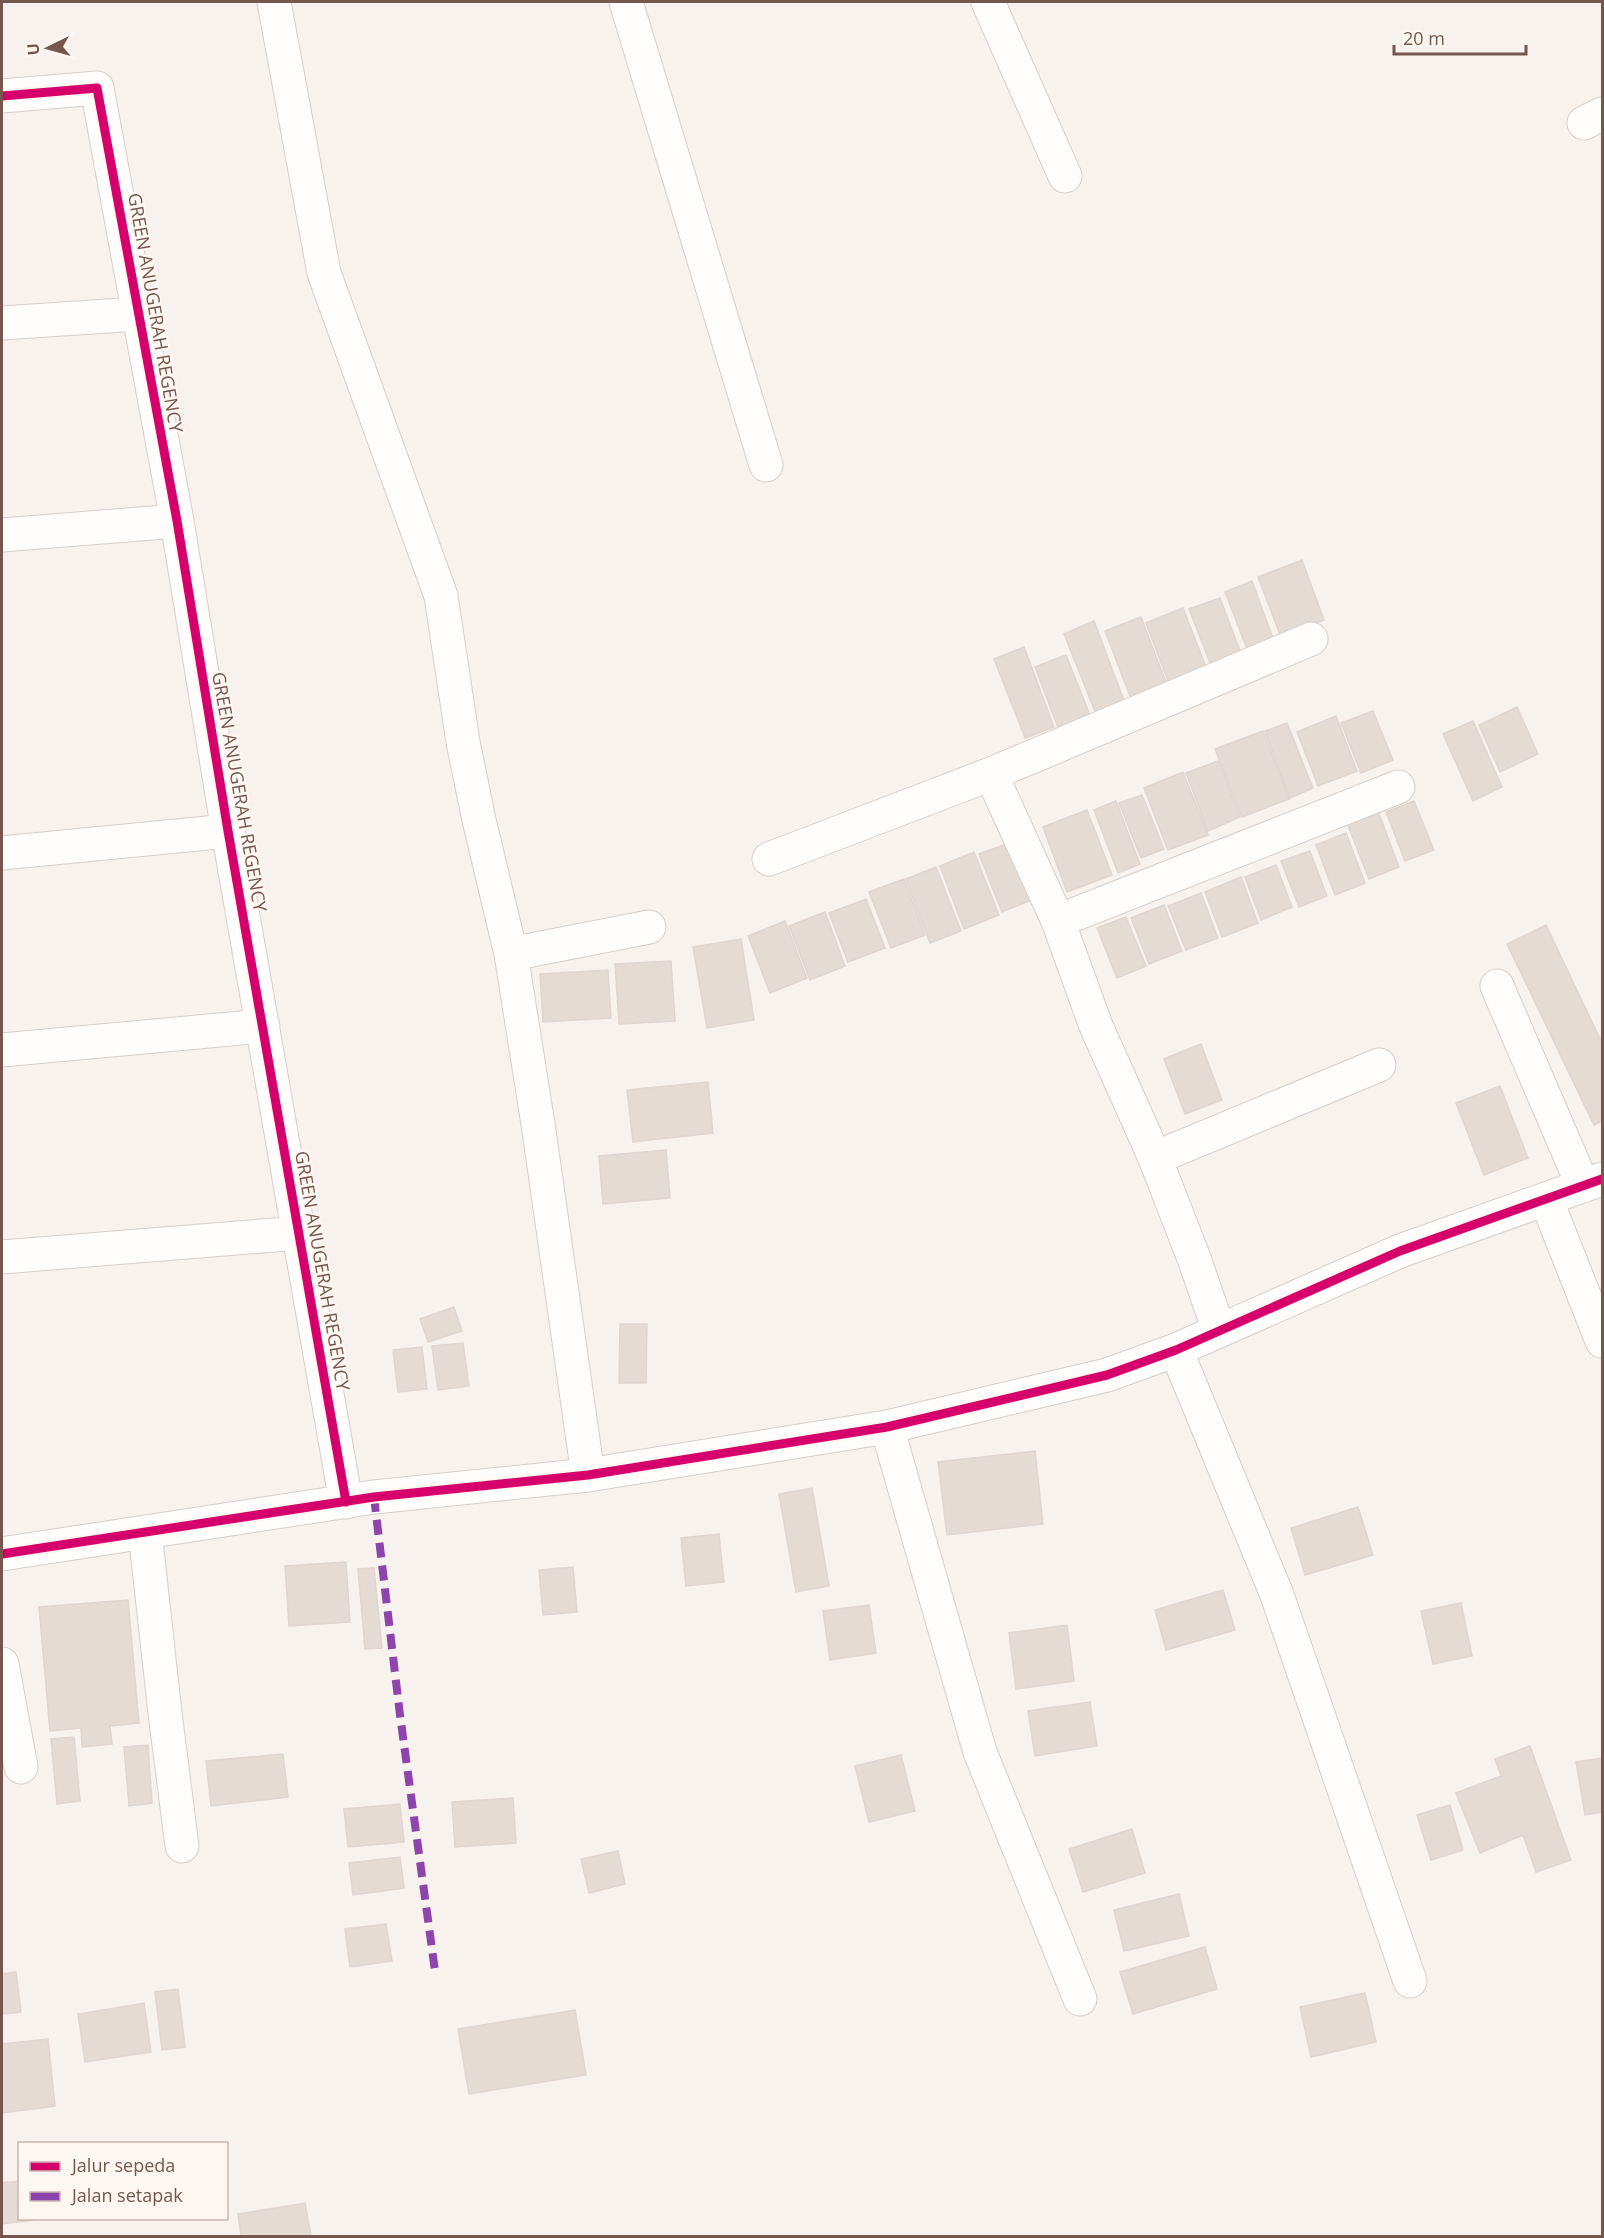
<svg xmlns="http://www.w3.org/2000/svg" width="1604" height="2238" viewBox="0 0 1604 2238" font-family="'Open Sans',sans-serif">
	<rect width="100%" height="100%" fill="#f7f2ee"/>
	<path fill="#e4dbd5" stroke="#e0d5d0" stroke-width="1.5" d="M1302,560L1324,620L1281,637L1258,577Z
		M1252,581L1275,644L1249,654L1225,592Z
		M1220,598L1242,656L1212,668L1189,609Z
		M1183,608L1209,675L1171,689L1146,623Z
		M1141,617L1169,690L1133,704L1105,631Z
		M1094,621L1125,703L1096,714L1064,634Z
		M1024,647L1054,727L1025,738L994,659Z
		M1066,655L1094,725L1062,738L1035,667Z
		M1517,707L1538,754L1500,772L1479,725Z
		M1373,711L1393,760L1361,773L1341,723Z
		M1336,716L1357,771L1318,786L1297,732Z
		M1473,721L1502,787L1473,801L1443,734Z
		M1287,723L1313,788L1290,798L1265,731Z
		M1263,731L1289,799L1242,817L1215,749Z
		M1218,761L1240,817L1208,831L1186,773Z
		M1183,772L1208,835L1168,850L1144,788Z
		M1142,795L1164,849L1141,858L1119,803Z
		M1116,801L1140,864L1118,873L1094,810Z
		M1414,801L1434,850L1405,861L1386,812Z
		M1087,810L1112,875L1067,892L1043,827Z
		M1378,811L1399,867L1369,879L1347,823Z
		M1346,833L1365,883L1335,895L1316,845Z
		M1012,842L1034,899L1002,912L979,854Z
		M1310,851L1327,896L1299,907L1281,861Z
		M974,852L999,915L964,929L940,866Z
		M1276,865L1292,907L1261,920L1245,877Z
		M936,867L961,931L930,943L906,879Z
		M1241,877L1258,923L1222,937L1205,892Z
		M904,879L925,935L891,948L869,892Z
		M1201,893L1218,938L1186,950L1168,906Z
		M866,899L885,948L848,962L829,913Z
		M1164,905L1182,951L1149,964L1131,918Z
		M825,912L845,966L810,980L789,926Z
		M1126,917L1146,966L1117,978L1097,928Z
		M785,921L807,978L770,993L748,936Z
		M1546,925L1602,1043V1121L1594,1125L1507,944Z
		M741,939L754,1020L707,1028L693,947Z
		M671,961L675,1021L619,1024L615,964Z
		M608,970L611,1018L543,1022L540,974Z
		M1201,1044L1222,1100L1185,1114L1164,1059Z
		M708,1082L713,1133L633,1142L627,1090Z
		M1500,1086L1528,1158L1484,1175L1456,1103Z
		M666,1150L670,1198L603,1204L599,1156Z
		M454,1307L462,1331L428,1342L420,1319Z
		M620,1324H647L646,1383H619Z
		M463,1343L469,1386L438,1390L432,1346Z
		M422,1347L427,1389L398,1392L393,1350Z
		M1035,1451L1043,1524L947,1535L938,1462Z
		M812,1488L829,1586L796,1592L779,1494Z
		M1358,1507L1373,1555L1305,1575L1291,1528Z
		M719,1534L724,1582L686,1586L681,1538Z
		M346,1562L350,1622L289,1626L285,1566Z
		M573,1567L577,1612L543,1615L539,1570Z
		M374,1568L382,1648L365,1649L358,1569Z
		M1223,1590L1235,1630L1166,1650L1155,1610Z
		M128,1600L139,1723L110,1726L112,1744L82,1747L81,1728L50,1731L39,1607Z
		M1461,1603L1472,1656L1433,1664L1421,1611Z
		M869,1605L876,1653L830,1660L823,1611Z
		M1067,1625L1074,1681L1016,1689L1009,1633Z
		M1090,1702L1097,1746L1035,1756L1028,1711Z
		M74,1737L80,1801L57,1804L51,1739Z
		M148,1745L152,1803L129,1806L124,1747Z
		M1530,1746L1571,1860L1536,1872L1523,1835L1480,1853L1456,1793L1501,1776L1495,1759Z
		M283,1754L288,1797L211,1806L206,1761Z
		M901,1755L915,1811L869,1822L855,1766Z
		M1602,1758V1812L1585,1815L1576,1762Z
		M513,1798L516,1843L455,1847L452,1802Z
		M400,1804L404,1842L348,1847L344,1809Z
		M1450,1805L1463,1850L1431,1860L1417,1815Z
		M1132,1829L1145,1873L1083,1892L1069,1849Z
		M618,1851L625,1884L589,1893L581,1859Z
		M400,1857L404,1888L353,1895L349,1863Z
		M1179,1894L1189,1936L1124,1951L1114,1910Z
		M386,1924L392,1961L350,1967L345,1929Z
		M1205,1947L1217,1989L1133,2014L1120,1972Z
		M16,1972L21,2012L2,2014V1974Z
		M178,1989L185,2047L162,2050L155,1992Z
		M1365,1993L1376,2042L1311,2057L1300,2007Z
		M144,2003L151,2052L85,2062L78,2014Z
		M575,2010L586,2075L469,2094L458,2029Z
		M48,2039L55,2106L2,2113V2044Z
		M20,2181V2218L34,2220L2,2224V2183Z
		M305,2203L311,2236H241L238,2214Z"/>
	<g fill="none" stroke-linecap="round" stroke-linejoin="round">
		<g stroke="#d6ceca" stroke-width="35">
			<path id="minor" d="M274,2L324,273L441,596L463,742L479,820L511,954L538,1124L588,1475
				M626,2L766,465
				M988,2L1065,176
				M2,96L97,88L177,521L228,831L346,1502
				M1584,123L1602,114
				M2,323L138,314
				M2,535L177,521
				M991,774L1058,921L1096,1026L1155,1158L1195,1261L1219,1331
				M2,853L228,831
				M769,859L991,774L1311,639
				M1058,921L1398,787
				M511,954L649,927
				M1497,986L1583,1186
				M2,1050L263,1026
				M1155,1158L1379,1065
				M1546,1199L1602,1341
				M2,1257L299,1233
				M1176,1350L1277,1595L1410,1981
				M887,1427L980,1752L1080,1999
				M145,1532L165,1713L182,1846
				M2,1554L374,1497L588,1475L887,1427L1107,1375L1176,1350L1400,1251L1602,1179
				M2,1664L21,1767"/>
		</g>
		<use href="#minor" stroke="#fefdfc" stroke-width="33"/>
		<path stroke="#8e44ad" stroke-width="8" stroke-dasharray="15 8" stroke-linecap="butt" d="M374,1497L400,1715L435,1971"/>
		<g stroke="#fef7f1" stroke-width="13">
			<path id="cycleway" d="M2,96L97,88L177,521L228,831L346,1502
				M2,1554L374,1497L588,1475L887,1427L1107,1375L1176,1350L1400,1251L1602,1179"/>
		</g>
		<use href="#cycleway" stroke="#d6006c" stroke-width="9"/>
	</g>
	<g text-anchor="middle" stroke-width="4.5" stroke-linejoin="round" paint-order="stroke">
		<g font-size="18" fill="#75574f" stroke="#fef7f1">
			<text transform="translate(155 313) rotate(80)" y="6">GREEN ANUGERAH REGENCY</text>
			<text transform="translate(239 792) rotate(80)" y="6">GREEN ANUGERAH REGENCY</text>
			<text transform="translate(322 1271) rotate(80)" y="6">GREEN ANUGERAH REGENCY</text>
		</g>
	</g>
	<rect width="1604" height="2238" fill="none" stroke="#75574f" stroke-width="6"/>
	<rect x="18" y="2142" width="210" height="78" fill="#fef7f1" stroke="#c7b7b0" stroke-width="1.5"/>
	<rect x="30" y="2162" width="30" height="9" fill="#d6006c" stroke="#c7b7b0" stroke-width="1.5"/>
	<text x="72" y="2172" font-size="18" fill="#75574f">Jalur sepeda</text>
	<rect x="30" y="2192" width="30" height="9" fill="#8e44ad" stroke="#c7b7b0" stroke-width="1.5"/>
	<text x="72" y="2202" font-size="18" fill="#75574f">Jalan setapak</text>
	<g transform="translate(48 48) rotate(265)" stroke="#fef7f1" stroke-width="4.5" paint-order="stroke">
	<path d="M0-4.5L10 22L0 15L-10 22Z" fill="#75574f"/>
	<text y="-9" font-size="16" font-weight="bold" text-anchor="middle" fill="#75574f">U</text>
	</g>
	<path d="M1394 45v9h132v-9" fill="none" stroke="#75574f" stroke-width="3"/>
	<text x="1403" y="45" font-size="18" fill="#75574f" stroke="#fef7f1" stroke-width="4.5" paint-order="stroke">20 m</text>
</svg>
